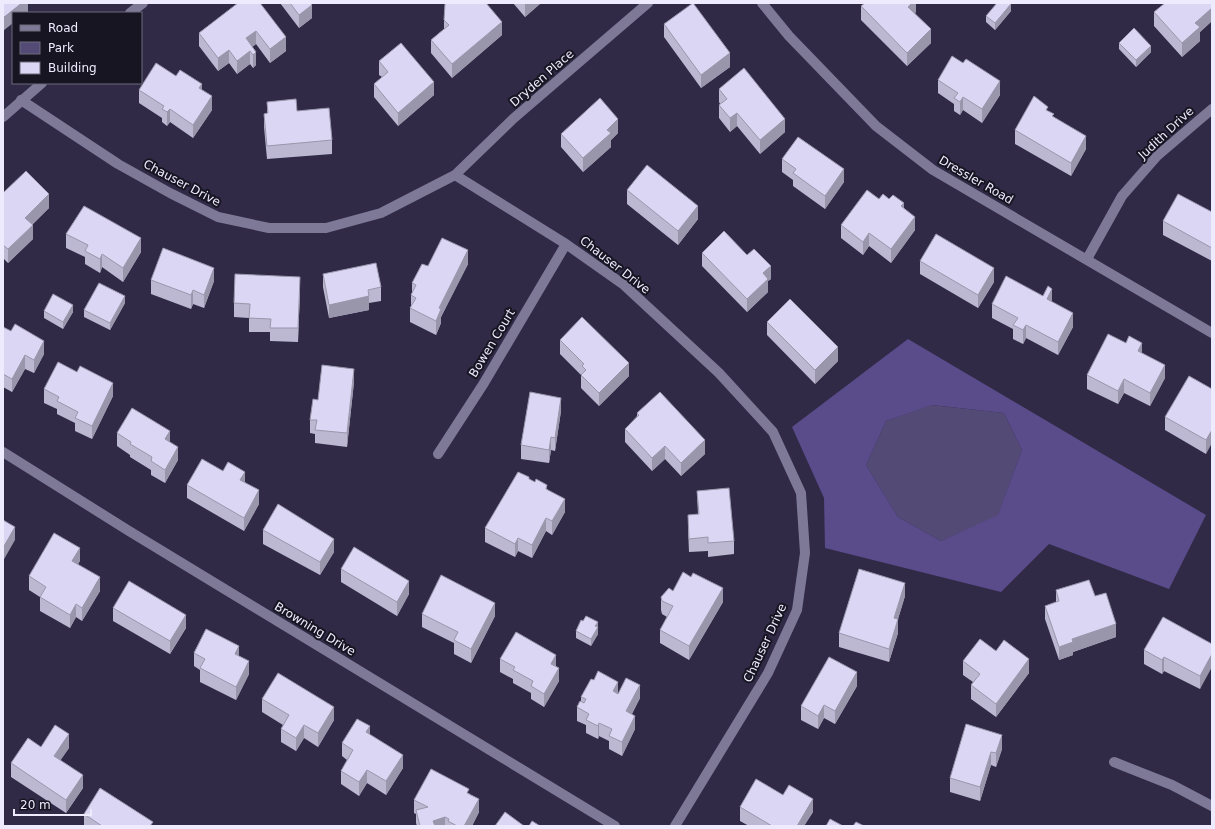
<svg xmlns="http://www.w3.org/2000/svg" width="1215" height="829" viewBox="0 0 1215 829" font-family="'DejaVu Sans',sans-serif">
	<rect width="100%" height="100%" fill="#302a46"/>
	<path fill="#534a76" d="M931,405L1004,413L1022,450L998,516L941,541L898,517L866,465L886,421Z"/>
	<path fill="#5a4b8b" fill-rule="evenodd" d="M908,339L1206,515L1169,589L1049,544L1001,592L825,548L824,498L792,427ZM932,405L1004,413L1022,450L998,515L941,541L898,517L866,465L886,421Z"/>
	<g fill="none" stroke-linecap="round" stroke-linejoin="round">
		<path stroke="#7e7997" stroke-width="10" d="M762,3L789,36L876,126L933,170L1212,333
			M130,13L143,3
			M21,100L118,164L170,193L218,217L269,228H326L381,213L455,175L514,118L648,3
			M3,117L42,83
			M455,175L566,244L624,285L719,373L773,432L801,493L805,553L797,610L768,673L675,826
			M1087,259L1122,196L1157,156L1212,109
			M3,452L129,531L615,826
			M438,454L484,383L566,244
			M1114,762L1172,785L1212,806"/>
	</g>
	<path fill="#bcb8d2" d="M238,3L286,51L270,63L256,44L252,47L256,65L253,68L250,64L237,74L229,63L218,71L199,46V33Z
		M280,3H310L312,18L299,28Z
		M513,3H541L525,17Z
		M916,3V12L915,13L931,43L907,66L861,20V6Z
		M1212,3V21L1200,32V41L1182,57L1154,26V12Z
		M1011,11L995,30L986,22V16Z
		M444,20L502,35L452,78L431,53V40L444,29Z
		M664,24L730,67L701,88L664,37Z
		M1119,43L1151,52L1136,67L1119,49Z
		M379,61L434,95L398,126L374,97V84L382,77L379,75Z
		M176,76L202,90L212,110L193,138L170,122L167,126L162,122V118L139,103V90Z
		M938,80L1000,95L982,123L963,110L960,115L954,111V104L938,93Z
		M719,89L785,132L760,154L737,126L730,132L719,118V105L720,104L719,102Z
		M267,102L297,111L332,140V154L267,159L264,127V114L267,113Z
		M1048,111L1086,149L1071,176L1015,144V130Z
		M618,133L611,140V147L583,172L561,147V134Z
		M782,159L844,182L825,209L793,186V180L782,172Z
		M627,190L698,219L678,245L627,204Z
		M3,193L49,208L32,225L33,239L8,263L3,258Z
		M879,199H889L904,209L915,230L891,263L869,246L863,255L841,238V225Z
		M1212,212V261L1163,235V221Z
		M66,234L141,252L123,282L102,267L100,273L85,264V257L66,248Z
		M702,253L771,279L768,281V292L747,312L702,266Z
		M920,261L994,282L978,308L920,274Z
		M468,264L441,317V323L436,335L410,322V308L411,307V295L412,293V283L428,266Z
		M323,274L381,287V301L369,303V310L329,318L323,287Z
		M151,280L214,281L204,308L193,304L191,309L151,294Z
		M300,290L298,342L270,341V332H249V318L234,317V303Z
		M1052,302L1073,327L1058,355L1026,338L1023,344L1013,339V329L992,318V304Z
		M125,303L110,330L84,317V310Z
		M44,311L73,312L63,329L44,318Z
		M767,322L838,361L815,384L767,335Z
		M3,327L44,354L34,373L25,369L12,392L3,387Z
		M560,340L629,376L599,406L581,388V375L560,354Z
		M1142,353L1165,378L1150,406L1124,393L1118,404L1087,389V375Z
		M354,382L347,447L315,443V434L310,433V420L318,400Z
		M44,389L113,396L92,439L75,431V423L57,414V409L44,403Z
		M1212,389L1206,454L1165,430V417Z
		M561,411L555,451L551,450L549,463L521,459V445Z
		M637,413L705,454L681,476L665,459L652,471L625,442V429L637,416Z
		M117,433L170,442L178,460L165,483L151,475V470L130,457V455L117,446Z
		M223,471L245,482L259,504L244,531L187,498V485Z
		M529,479L547,489L565,512L552,535L546,531L532,558L518,551L515,557L485,542V528Z
		M697,491L734,541V554L708,557V551L689,552L688,528V515H698Z
		M263,530L334,552L320,575L263,544Z
		M80,561L78,564L100,591L82,621L76,617L70,628L40,611V597L29,590V576Z
		M341,569L409,594L397,616L341,582Z
		M1056,590L1095,596L1116,637L1073,652V655L1059,660L1045,619V606L1056,602Z
		M673,591L723,602L689,660L660,643V630L667,617L662,614L661,610V597Z
		M905,596L898,619V633L889,662L839,647V633Z
		M113,608L186,628L170,654L113,621Z
		M422,614L495,616L471,663L454,654V643L422,627Z
		M583,621L598,622V634L591,646L576,638V631Z
		M1212,644L1200,689L1164,671L1162,674L1144,664V650Z
		M996,651L1029,673L996,717L971,699V685L973,682L963,675V661Z
		M194,653L239,656L249,674L236,700L200,682V670L194,666Z
		M500,659L556,666L559,681L544,707L531,699V693L513,683V679L500,672Z
		M594,680L618,682V694L640,698L632,714L635,729L622,756L609,749V741L599,736L598,739L586,733V725L577,721V707L581,702V697Z
		M857,686L835,724L824,718L818,729L801,720V706Z
		M262,699L334,720L318,747L304,738L296,751L281,742V729L283,725L262,712Z
		M370,735L403,768L386,795L367,783L359,796L341,784V771L347,760L342,756V743Z
		M1002,735V749L996,767L991,765L980,801L950,792V778Z
		M41,747L69,748L60,760L83,788L66,813L11,777V763Z
		M469,793L479,812L472,826H417L416,823V814L414,813V800Z
		M740,807L813,812L804,826H749L740,821Z
		M84,814L153,826H84Z"/>
	<path fill="#9996ab" d="M22,3H28V12L27,13H13V23L3,31V18Z
		M525,3H541L525,17Z
		M912,3H916V12L908,20V7Z
		M1011,4V11L995,30V23Z
		M312,5V18L299,28V15Z
		M1212,8V21L1200,32V41L1182,57V43L1195,23Z
		M502,22V35L452,78V64Z
		M931,29V43L907,66V53Z
		M256,31V44L246,52V38Z
		M286,37V51L270,63V49Z
		M1151,46V52L1136,67V60Z
		M229,50V63L218,71V58Z
		M250,51V64L237,74V61Z
		M256,52V65L253,68V55Z
		M730,53V67L701,88V75Z
		M1000,81V95L982,123V109Z
		M434,82V95L398,126V113Z
		M202,84V97L199,88Z
		M212,96V110L193,138V125Z
		M963,97V110L960,115V102Z
		M170,109V122L167,126V112Z
		M737,113V126L730,132V118Z
		M618,119V133L611,140V147L583,172V158L607,130Z
		M785,119V132L760,154V140Z
		M1086,136V149L1071,176V163Z
		M844,169V182L825,209V196Z
		M49,194V208L25,231V218Z
		M904,203V216L901,206Z
		M698,206V219L678,245V231Z
		M915,217V230L891,263V249Z
		M33,225V239L8,263V249Z
		M869,233V246L863,255V242Z
		M141,238V252L123,282V268Z
		M468,250V264L441,317V323L436,335V321L439,308Z
		M102,254V267L100,273V259Z
		M771,266V279L768,281V292L747,312V299L763,273Z
		M214,268V281L204,308V295Z
		M994,268V282L978,308V295Z
		M300,277V290L298,342V328Z
		M1052,289V302L1047,299Z
		M193,290V304L191,309V295Z
		M125,296V303L110,330V323Z
		M369,296V310L329,318V305Z
		M73,305V312L63,329V322Z
		M1073,313V327L1058,355V342Z
		M1026,325V338L1023,344V330Z
		M44,341V354L34,373V360Z
		M1142,343V356L1138,351Z
		M838,347V361L815,384V370Z
		M25,355V369L12,392V379Z
		M629,363V376L599,406V393Z
		M1165,365V378L1150,406V393Z
		M354,369V382L347,447V433Z
		M1124,379V393L1118,404V391Z
		M113,383V396L92,439V426Z
		M561,398V411L555,451V438Z
		M1212,430V443L1206,454V440Z
		M170,431V444L165,439Z
		M551,437V450L549,463V450Z
		M705,440V454L681,476V463Z
		M665,446V459L652,471V458Z
		M178,447V460L165,483V470Z
		M245,472V486L240,480Z
		M259,490V504L244,531V518Z
		M565,499V512L552,535V521Z
		M546,518V531L532,558V545Z
		M15,527V540L3,561V548Z
		M518,538V551L515,557V544Z
		M334,539V552L320,575V562Z
		M80,548V561L72,574V561Z
		M100,577V591L82,621V608Z
		M409,581V594L397,616V602Z
		M905,583V596L898,619V633L889,662V649L894,618Z
		M723,588V602L689,660V646Z
		M495,603V616L471,663V649Z
		M76,604V617L70,628V615Z
		M186,615V628L170,654V641Z
		M598,622V634L591,646V639L595,626Z
		M1116,624V637L1073,652V655L1059,660V647L1072,639Z
		M239,646V659L235,654Z
		M1212,654V667L1200,689V676Z
		M556,655V668L551,664Z
		M1164,657V671L1162,674V660Z
		M1029,659V673L996,717V704Z
		M249,661V674L236,700V687Z
		M559,668V681L544,707V694Z
		M857,672V686L835,724V711Z
		M618,682V695L613,691Z
		M640,685V698L626,724V711Z
		M824,705V718L818,729V716Z
		M334,707V720L318,747V733Z
		M635,716V729L622,756V742Z
		M599,723V736L598,739V726Z
		M304,725V738L296,751V738Z
		M370,726V740L366,732Z
		M4,727V740L3,742V728Z
		M69,734V748L54,770V756Z
		M1002,735V749L996,767V753Z
		M991,752V765L980,801V787Z
		M403,755V768L386,795V781Z
		M367,770V783L359,796V782Z
		M83,775V788L66,813V800Z
		M479,799V812L472,826H464Z
		M813,799V812L804,826H797Z
		M445,817V826H433V821Z"/>
	<path fill="#dbd6f4" stroke="#9996ab" d="M3,3H22L3,18Z
		M238,3H260L286,37L270,49L256,31L246,38L256,52L253,55L250,51L237,61L229,50L218,58L199,33Z
		M290,3H310L312,5L299,15Z
		M446,3H486L502,22L452,64L431,40L449,25L444,20L445,4Z
		M693,3L730,53L701,75L664,24Z
		M865,3H912L908,7L931,29L907,53L861,6Z
		M997,3H1010L1011,4L995,23L986,16Z
		M1165,3H1212V8L1195,23L1200,27L1182,43L1154,12Z
		M1134,28L1151,46L1136,60L1119,43Z
		M401,43L434,82L398,113L374,84L388,72L379,61Z
		M952,56L963,63L966,59L1000,81L982,109L963,97L960,102L954,98L958,93L938,80Z
		M156,63L176,76L180,70L202,84L199,88L212,96L193,125L170,109L167,112L162,109L164,106L139,90Z
		M744,68L785,119L760,140L737,113L730,118L719,105L727,99L719,89Z
		M1034,96L1048,107L1046,110L1054,114L1052,116L1086,136L1071,163L1015,130Z
		M600,98L618,119L607,130L611,133L583,158L561,134Z
		M296,99L297,111L329,108L332,140L267,146L264,114L268,113L267,102Z
		M798,137L844,169L825,196L793,173L796,169L782,159Z
		M647,165L698,206L678,231L627,190Z
		M26,171L49,194L25,218L33,225L8,249L3,245V193Z
		M867,190L879,199L883,194L889,199L893,195L904,203L901,206L915,217L891,249L869,233L863,242L841,225Z
		M1178,194L1212,212V248L1163,221Z
		M84,206L141,238L123,268L102,254L100,259L85,251L88,245L66,234Z
		M724,231L747,255L754,249L771,266L763,273L768,279L747,299L702,253Z
		M936,234L994,268L978,295L920,261Z
		M442,238L468,250L439,308L441,309L436,321L410,308L416,298L411,295L416,285L412,283L422,264L428,266Z
		M163,248L214,268L204,295L193,290L191,295L151,280Z
		M376,263L381,287L368,290L369,296L329,305L323,274Z
		M235,274L300,277L298,328H270L271,319L249,318L250,304L234,303Z
		M1006,276L1043,296L1048,286L1052,289L1047,299L1073,313L1058,342L1026,325L1023,330L1013,325L1018,318L992,304Z
		M99,283L125,296L110,323L84,310Z
		M53,294L73,305L63,322L44,311Z
		M790,299L838,347L815,370L767,322Z
		M582,317L629,363L599,393L581,375L586,370L582,366L584,364L560,340Z
		M15,324L44,341L34,360L25,355L12,379L3,374V327L11,331Z
		M1108,334L1126,343L1129,336L1142,343L1138,351L1165,365L1150,393L1124,379L1118,391L1087,375Z
		M58,362L77,372L80,366L113,383L92,426L75,418L78,412L57,401L59,397L44,389Z
		M322,365L354,369L347,433L315,430L317,420H310L313,399L318,400Z
		M1189,376L1212,389V430L1206,440L1165,417Z
		M530,392L561,398L555,438L551,437L549,450L521,445Z
		M660,392L705,440L681,463L665,446L652,458L625,429L639,415L637,413Z
		M132,408L170,431L165,439L178,447L165,470L151,461L152,457L130,444L131,442L117,433Z
		M202,459L223,471L228,462L245,472L240,480L259,490L244,518L187,485Z
		M518,472L529,477V479L535,482L536,479L547,485L546,489L565,499L552,521L546,518L532,545L518,538L515,544L485,528Z
		M729,488L734,541L708,543V537L689,539L688,515L699,514L697,491Z
		M278,504L334,539L320,562L263,530Z
		M3,520L15,527L3,548Z
		M54,533L80,548L72,561L100,577L82,608L76,604L70,615L40,597L46,587L29,576Z
		M354,547L409,581L397,602L341,569Z
		M859,569L905,583L894,618L898,619L889,649L839,633Z
		M683,572L691,577L693,573L723,588L689,646L660,630L673,606L662,601L661,597L669,588L673,591Z
		M441,575L495,603L471,649L454,640L458,632L422,614Z
		M1089,580L1095,596L1106,593L1116,624L1072,639L1073,642L1059,647L1045,606L1059,601L1056,590Z
		M129,581L186,615L170,641L113,608Z
		M586,616L598,622L595,626L598,627L591,639L576,631L581,620L583,621Z
		M1163,617L1212,644V654L1200,676L1164,657L1162,660L1144,650Z
		M206,629L239,646L235,654L249,661L236,687L200,668L205,659L194,653Z
		M516,632L556,655L551,664L559,668L544,694L531,686L533,681L513,670L515,667L500,659Z
		M980,639L996,651L1004,640L1029,659L996,704L971,685L980,674L963,661Z
		M829,657L857,672L835,711L824,705L818,716L801,706Z
		M598,671L618,682L613,691L618,694L626,678L640,685L626,711L635,716L622,742L609,736L612,729L599,723L598,726L586,720L589,714L577,707L580,701L584,703L586,699L581,697L591,679L594,680Z
		M278,673L334,707L318,733L304,725L296,738L281,729L289,715L262,699Z
		M357,719L370,726L366,732L403,755L386,781L367,770L359,782L341,771L353,750L342,743Z
		M966,724L1002,735L996,753L991,752L980,787L950,778Z
		M55,725L69,734L54,756L83,775L66,800L11,763L28,738L41,747Z
		M431,769L469,789L467,793L479,799L464,826H457L448,821L449,819L445,817L433,821L435,826H420L416,810L428,807L414,800Z
		M756,779L783,795L789,785L813,799L797,826H772L740,807Z
		M100,788L153,822L150,826H102L84,814Z
		M505,812L524,826H495Z
		M830,819L843,826H826Z
		M532,821L540,826H529Z
		M856,822L864,826H853Z"/>
	<g text-anchor="middle" stroke-width="4" stroke-linejoin="round" paint-order="stroke">
		<g font-size="12" fill="#eeebfe" stroke="#171522">
			<text transform="translate(542 78) rotate(-41)" y="4">Dryden Place</text>
			<text transform="translate(1166 133) rotate(-43)" y="4">Judith Drive</text>
			<text transform="translate(976 180) rotate(30)" y="4">Dressler Road</text>
			<text transform="translate(182 183) rotate(28)" y="4">Chauser Drive</text>
			<text transform="translate(615 265) rotate(38)" y="4">Chauser Drive</text>
			<text transform="translate(492 343) rotate(-59)" y="4">Bowen Court</text>
			<text transform="translate(315 629) rotate(31)" y="4">Browning Drive</text>
			<text transform="translate(765 643) rotate(-65)" y="4">Chauser Drive</text>
		</g>
	</g>
	<rect width="1215" height="829" fill="none" stroke="#eeebfe" stroke-width="8"/>
	<rect x="12" y="12" width="130" height="72" fill="#171522" stroke="#6d6b7a"/>
	<rect x="20" y="25" width="20" height="6" fill="#7e7997" stroke="#6d6b7a"/>
	<text x="48" y="32" font-size="12" fill="#eeebfe">Road</text>
	<rect x="20" y="42" width="20" height="12" fill="#534a76" stroke="#6d6b7a"/>
	<text x="48" y="52" font-size="12" fill="#eeebfe">Park</text>
	<rect x="20" y="62" width="20" height="12" fill="#dbd6f4" stroke="#6d6b7a"/>
	<text x="48" y="72" font-size="12" fill="#eeebfe">Building</text>
	<path d="M14 809v6h77v-6" fill="none" stroke="#eeebfe" stroke-width="2"/>
	<text x="20" y="809" font-size="12" fill="#eeebfe" stroke="#171522" stroke-width="3" paint-order="stroke">20 m</text>
</svg>
